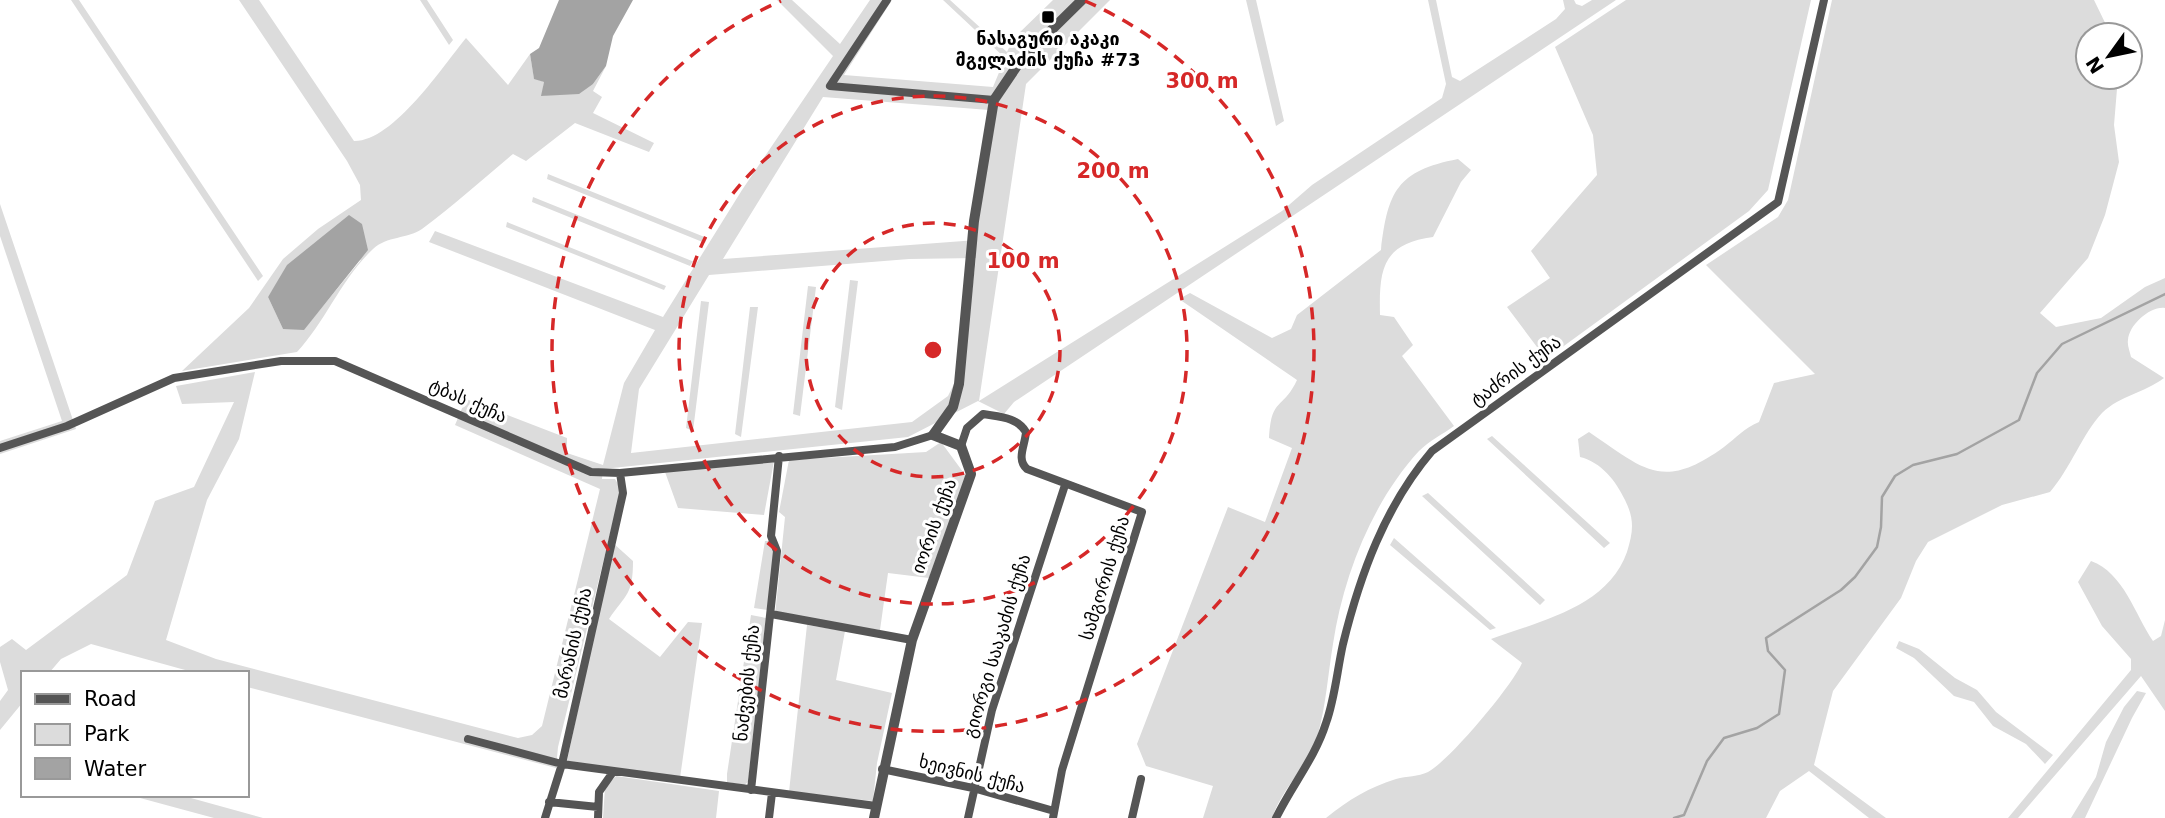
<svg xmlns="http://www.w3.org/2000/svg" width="2165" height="818" viewBox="0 0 2165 818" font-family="'DejaVu Sans','Noto Sans Georgian',sans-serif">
	<rect width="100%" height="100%" fill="#fff"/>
	<path fill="#dcdcdc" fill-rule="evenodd" d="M71,0H79L263,276L258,281Z
		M239,0H259L354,141C393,142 443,66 466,38L508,85L530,54L534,78L544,82L542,96L593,84L606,66L593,91L602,97L593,113L654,143L649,152L575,123L526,161L513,154C483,179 453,206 422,229C407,239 387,236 373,249C341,279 326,321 297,352L182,371L249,308L283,259L318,229L361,200L360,185L347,161ZM361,260L304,329H283L268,297L274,288Z
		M420,0H427L453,40L449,45Z
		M777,0H792L840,44L870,0H892L844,75L993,87L1005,58L943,0H950L1007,52L1013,39L1053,0H1110L1026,84L979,401L1282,211L1312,185L1442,98L1446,84L1428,0H1436L1452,77L1460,81L1556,19L1565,9L1563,0H1574L1576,4L1582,6L1592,0H1616L1014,402L1004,414L978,401L908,437L603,469L602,479H615L621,489L558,747L556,768L247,687V673H196L91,644L61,659L49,673H23V702L0,730V701L8,690L0,662V647L12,639L26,650L127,575L155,501L194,487L234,402L182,404L176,386L255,372L239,439L207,500L166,640L216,659L518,738L532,735L542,726L600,489L455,425L466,399L567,438V453L603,465L624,383L655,330L429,242L435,231L663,317L742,190L833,56ZM823,97L989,110L977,240L723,259ZM976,258L963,366L948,396L912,422L631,453L639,389L709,275L909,259Z
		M1246,0H1256L1284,121L1276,126Z
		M1626,0H1811L1768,190L1749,211L1546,359L1507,307L1550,278L1531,251L1597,175L1593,135L1555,47Z
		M1832,0H2094L2111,35H2088V77H2118L2114,125L2119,162L2105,215L2088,258L2040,313L2056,327L2101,318L2145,287L2165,278V308C2150,306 2129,325 2128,340C2127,345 2130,352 2131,357L2164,378C2144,393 2121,395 2102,413C2083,433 2070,469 2050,492L2002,505L1928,542L1916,561L1901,598L1833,691L1814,765L1886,818H1869L1809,771L1780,791L1766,818H1326C1348,800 1370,787 1396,779C1407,776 1418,777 1428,772C1449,761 1512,686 1522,663L1491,639C1540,621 1608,607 1627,552C1633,532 1635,520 1625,500C1616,481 1601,462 1580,457L1578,439L1589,432C1644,469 1662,492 1724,447C1736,438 1744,428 1759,422L1774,383L1815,374L1706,265L1778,217L1788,200Z
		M1458,159L1471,170L1461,182L1433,237C1382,244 1379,269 1380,315L1394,317L1413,345L1402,356L1454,426C1443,434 1429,441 1419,451C1372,502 1343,577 1333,644C1328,674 1326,705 1318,734C1309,765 1282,788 1272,818H1203L1213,786L1146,766L1137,744L1228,507L1265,522L1292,448L1269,438C1271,397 1283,410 1297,380L1179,299L1190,293L1272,338L1291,329L1297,315L1381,250C1388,191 1397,171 1458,159Z
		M548,174L707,238L705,243L547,179Z
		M533,197L692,261H693L690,266L532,202Z
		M0,204L76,429L0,454V441L62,421L0,236Z
		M507,222L666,286L664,290L506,227Z
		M850,280L858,281L842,410L835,407Z
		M808,286L816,287L800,416L793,414Z
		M701,301L709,302L693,431L686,428Z
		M750,307H758L741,437L735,434Z
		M1492,436L1610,543L1604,548L1487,439Z
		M941,442L966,476L929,578L888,573L880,630L775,615L785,517L779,512L789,460L926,452Z
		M774,461L764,515L678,508L665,472Z
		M1428,493L1545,600L1540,605L1422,496Z
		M1394,538L1496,628L1490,630L1390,545Z
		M765,541H769L774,551L768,610L754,608Z
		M613,543L633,561C633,595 626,594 609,619L660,657L688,622L702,623L680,778L567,761Z
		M2091,561C2124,573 2135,615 2153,641L2161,636L2165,620V711L2141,676L2018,818H2008L2131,670V659L2102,626L2078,582Z
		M751,615L766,618L748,782L744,785L727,782V774Z
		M807,625L845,631L836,680L892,693L877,763L873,801L789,792Z
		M1899,641L1919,649L1955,678L1977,690L1996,712L2053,755L2045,764L2026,744L1993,726L1974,702L1954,696L1914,658L1896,648Z
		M2137,691L2146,693L2132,718L2085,818H2071L2096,777L2106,742L2124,707Z
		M616,776L719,791L716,818H603L605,787Z
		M129,795H180L263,818H214Z"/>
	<path fill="#a3a3a3" d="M559,0H633L613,36L606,66L593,84L579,94L541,96L544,82L534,79L530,54L539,48Z
		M349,215L362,224L368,250L304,330L283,329L268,297L287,265Z"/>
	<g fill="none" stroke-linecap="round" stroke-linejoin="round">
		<path stroke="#a3a3a3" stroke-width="2.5" d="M1674,818L1684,815L1707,761L1724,738L1757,728L1779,714L1785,670L1768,651L1766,638L1841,590L1855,577L1877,547L1881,527L1882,497L1895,476L1913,465L1957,454L2019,420L2037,373L2062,344L2165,294"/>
		<path stroke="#555" stroke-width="8" d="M887,0L830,86L994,100
			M961,446L967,428L983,414C1000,417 1017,417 1026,432C1025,446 1016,459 1027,469L1142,512L1062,770L1053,818
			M0,448L67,426L174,378L281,361H335L591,472L620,473L895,447L933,435
			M771,614L912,640
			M468,739L562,764L876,806
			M882,769L973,788L1054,811
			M751,790L777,551L771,536L779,456
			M549,802L598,807
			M545,818L562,764L623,493L620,473
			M598,818L599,792L613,772
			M769,818L772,793
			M968,818L992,710L1065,485
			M1132,818L1141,779
			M1276,818C1292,785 1315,758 1326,723C1335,698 1337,671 1343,644C1360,575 1385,506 1432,451L1778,202L1824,0"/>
		<path stroke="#555" stroke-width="10" d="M874,818L912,640L971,474L961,446L933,435L953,407L959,384L974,221L994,100L1021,60L1082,0"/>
	</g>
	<g fill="none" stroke="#d62828" stroke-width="3.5" stroke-dasharray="12 9">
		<circle cx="933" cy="350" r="127"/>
		<circle cx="933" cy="350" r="254"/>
		<path d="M1085 1A381 381 0 1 1 781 1"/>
	</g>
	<rect fill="#000" stroke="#fff" stroke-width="2.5" x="1041" y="10" width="14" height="14" rx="3.5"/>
	<g text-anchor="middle" stroke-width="6" stroke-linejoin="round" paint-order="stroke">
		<g font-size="18" font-weight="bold" fill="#000" stroke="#fff">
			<text x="1048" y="45">ნასაგური აკაკი<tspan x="1048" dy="21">მგელაძის ქუჩა #73</tspan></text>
		</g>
		<g font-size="18" fill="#000" stroke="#fff">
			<text transform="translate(1516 371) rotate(-36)" y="6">ტაძრის ქუჩა</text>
			<text transform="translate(468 401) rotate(24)" y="6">ტბას ქუჩა</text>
			<text transform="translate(934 526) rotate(-70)" y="6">იორის ქუჩა</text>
			<text transform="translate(1105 578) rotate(-73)" y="6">სამგორის ქუჩა</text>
			<text transform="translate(573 643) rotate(-77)" y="6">მარანის ქუჩა</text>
			<text transform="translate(997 646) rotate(-73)" y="6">გიორგი სააკაძის ქუჩა</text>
			<text transform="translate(747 683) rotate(-84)" y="6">ნაძვების ქუჩა</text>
			<text transform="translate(972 774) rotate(14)" y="6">ხეივნის ქუჩა</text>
		</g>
	</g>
	<circle cx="933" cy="350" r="10" fill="#d62828" stroke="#fff" stroke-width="3.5"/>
	<g font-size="21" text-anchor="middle" font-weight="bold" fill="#d62828" stroke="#fff" stroke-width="6" stroke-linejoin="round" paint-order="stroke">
		<text x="1202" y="88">300 m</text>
		<text x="1113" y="178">200 m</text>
		<text x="1023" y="268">100 m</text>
	</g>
	<rect x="21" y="671" width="228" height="126" fill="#ffffff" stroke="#999999" stroke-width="2"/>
	<rect x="35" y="694" width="35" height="10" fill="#555555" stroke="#999999" stroke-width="2"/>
	<text x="84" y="706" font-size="21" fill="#000000">Road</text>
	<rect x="35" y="724" width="35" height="21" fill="#dcdcdc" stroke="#999999" stroke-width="2"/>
	<text x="84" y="741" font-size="21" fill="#000000">Park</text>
	<rect x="35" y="758" width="35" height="21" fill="#a3a3a3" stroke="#999999" stroke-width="2"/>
	<text x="84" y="776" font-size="21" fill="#000000">Water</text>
	<g transform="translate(2109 56) rotate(237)"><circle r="33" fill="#ffffff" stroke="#999999" stroke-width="2"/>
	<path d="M0-5L12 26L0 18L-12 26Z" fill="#000000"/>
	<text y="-10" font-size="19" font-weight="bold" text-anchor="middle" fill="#000000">N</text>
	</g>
</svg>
